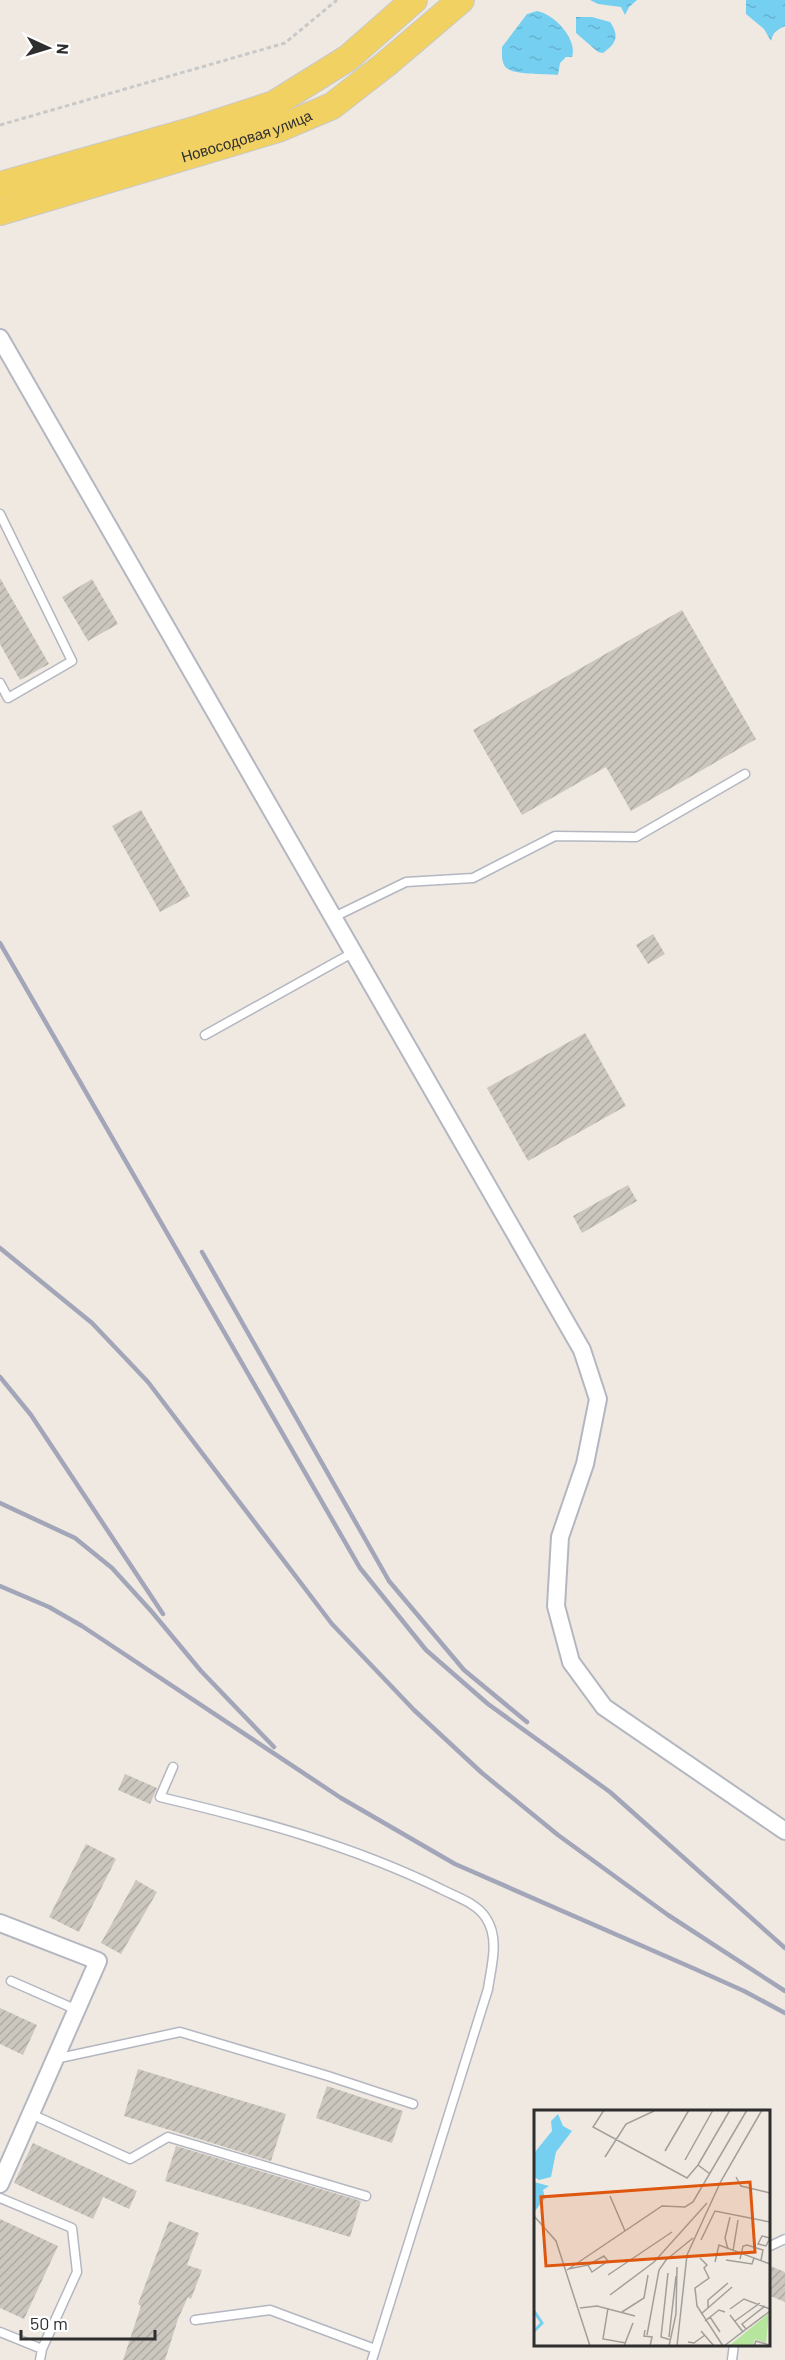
<svg xmlns="http://www.w3.org/2000/svg" width="785" height="2360" viewBox="0 0 785 2360" font-family="Barlow,sans-serif">
	<defs>
		<pattern id="water-ripples" width="26" height="14" patternUnits="userSpaceOnUse" patternTransform="scale(1.5)"><rect width="26" height="14" fill="#75cff0"/><path d="M2 4q2-2 4 0t4 0M15 11q2-2 4 0t4 0" fill="none" stroke="#66b2ce"/></pattern>
		<pattern id="building-hatch" width="6" height="6" patternUnits="userSpaceOnUse" patternTransform="scale(1.5)"><rect width="6" height="6" fill="#cbc7bf"/><path d="M-1 1l2-2M0 6l6-6M5 7l2-2" fill="none" stroke="#afaba4"/></pattern>
	</defs>
	<rect width="100%" height="100%" fill="#efe9e1"/>
	<path fill="url(#water-ripples)" d="M590,0H637L629,7L625,15L621,7L598,4Z
		M746,0H785V26C777,30 773,32 771,41L764,29L746,14Z
		M537,11C554,14 578,39 572,57H566L560,63L558,75C547,74 517,75 508,69C501,65 502,54 502,47L527,14Z
		M576,17H592L610,22C620,36 616,44 603,53L598,52L576,33Z"/>
	<path fill="url(#building-hatch)" d="M0,578L49,664L20,680L0,644Z
		M92,579L118,624L88,641L62,597Z
		M682,610L756,739L631,811L606,767L522,815L473,730Z
		M141,810L190,896L160,912L112,826Z
		M653,934L665,954L648,964L636,945Z
		M585,1033L626,1106L528,1161L487,1088Z
		M628,1185L637,1201L582,1233L573,1216Z
		M125,1774L157,1788L150,1804L118,1790Z
		M86,1844L116,1859L79,1932L49,1917Z
		M136,1880L157,1892L121,1954L101,1943Z
		M0,2008L37,2025L23,2055L0,2044Z
		M138,2069L286,2114L271,2161L124,2116Z
		M327,2086L403,2111L392,2143L316,2118Z
		M33,2143L137,2191L129,2209L103,2197L93,2219L14,2183Z
		M176,2146L361,2201L350,2237L165,2181Z
		M0,2219L58,2246L24,2319L0,2308Z
		M169,2221L199,2233L187,2265L202,2270L191,2299L188,2297L178,2319L165,2360H123L141,2306L138,2304Z
		M768,2265L785,2272V2302L768,2295Z"/>
	<g fill="none" stroke-linecap="round" stroke-linejoin="round">
		<g stroke="#b4b7c1" stroke-width="11">
			<path id="service" d="M0,514L72,661L8,698L0,683
				M334,917L406,882L473,878L555,836L636,837L745,774
				M205,1035L354,952
				M173,1767L160,1797C257,1820 351,1845 441,1889C456,1897 477,1903 486,1918C500,1939 491,1967 488,1989L372,2360
				M11,1981L77,2010
				M55,2059L180,2032L328,2076L413,2104
				M31,2114L130,2159L168,2137L366,2196
				M0,2198L72,2228L77,2272L42,2349L40,2360
				M768,2247L785,2239
				M195,2320L270,2310L375,2349
				M0,2332L42,2349
				M732,2360L734,2344"/>
		</g>
		<g stroke="#b4b7c1" stroke-width="20">
			<path id="minor" d="M0,338L582,1350L598,1399L585,1464L560,1537L556,1606L571,1662L604,1707L785,1831
				M0,1923L98,1961L0,2184"/>
		</g>
		<g stroke="#c9c9c9" stroke-width="28">
			<g id="primary">
				<path d="M0,185L194,130L274,104L348,58L414,0"/>
				<path id="s1" d="M0,212L278,129L332,106L386,64L461,0"/>
			</g>
		</g>
		<path stroke="#c9c9c9" stroke-width="3" stroke-dasharray="4.5 3" stroke-linecap="butt" d="M0,125L285,43L337,0"/>
		<use href="#service" stroke="#fff" stroke-width="8"/>
		<use href="#minor" stroke="#fff" stroke-width="16"/>
		<use href="#primary" stroke="#f2d163" stroke-width="26"/>
		<path stroke="#a3a6b8" stroke-width="4.5" d="M0,943L360,1568L426,1650L488,1704L610,1792L785,1948
			M0,1248L92,1323L148,1382L332,1624L414,1710L482,1773L558,1835L668,1915L785,1991
			M202,1252L389,1581L464,1670L527,1722
			M0,1377L31,1415L163,1614
			M0,1503L75,1538L112,1568L152,1612L201,1671L274,1747
			M0,1586L49,1607L82,1626L341,1798L455,1864L695,1969L744,1991L785,2013"/>
	</g>
	<g text-anchor="middle" stroke-width="4.5" stroke-linejoin="round" paint-order="stroke">
		<g font-size="15" fill="#2e2e2e" stroke="#fff">
			<text dy="5" stroke="none"><textPath href="#s1" startOffset="258">Новосодовая улица</textPath></text>
		</g>
	</g>
	<g transform="translate(534 2110)">
		<rect width="236" height="236" fill="#efe9e1"/>
		<path d="M235,203L232,233L221,229L219,235L195,236Z" fill="#b6e59e"/>
		<path d="M24,4L29,16L38,21L22,42L17,67L5,70L0,67L1,42L18,21L17,11ZM0,72L15,76L9,80L11,88L1,101Z" fill="#75cff0"/>
		<path fill="none" stroke="#75cff0" stroke-width="3" d="M0,201L8,213L0,221"/>
		<path fill="none" stroke="#a29e99" stroke-width="1.5" d="M70,0L59,17L153,68L164,55L176,64M131,41L155,0M71,47L92,14L120,1M151,50L179,0M164,55L196,0M202,67L207,76L236,83M76,86L91,121M0,106L22,131L56,236M228,126L236,128L232,136L224,134ZM167,130L181,101L236,112M194,139L191,128L196,107M199,141L204,110M166,148L173,155L170,158L175,168L161,178L163,196L189,236M206,149L209,136L213,135L229,140L227,150M192,150L218,154L220,148M181,152L185,135L236,154M34,159L54,155L58,162L74,151L70,146L54,155M33,160L128,96L151,97L159,92L213,0M134,163L127,227L137,230M74,165L138,122M76,185L120,152L173,93M46,198L63,196L101,206M74,198L69,229L92,233M174,198V190L194,173M196,199L210,189L236,199M88,202L110,188L114,165M167,204L198,177M196,205L209,222M176,207L186,222M171,211L185,200L191,202M201,211L226,193M212,219L208,214L231,196M111,220L110,226L118,227L116,236M167,221L180,236M113,225L125,160L132,150L159,128M135,227L142,166M154,232L160,233L171,225M90,236L99,213M135,236L142,204L143,157M143,236L153,145L187,71L228,0M190,236L236,201M220,236L222,231L235,235"/>
		<path fill="#df570e" fill-opacity="0.15" stroke="#df570e" stroke-width="3" d="M216,72L221,142L12,156L7,87Z"/>
		<rect width="236" height="236" fill="none" stroke="#2e2e2e" stroke-width="3"/>
	</g>
	<g transform="translate(48 48) rotate(94)" stroke="#ffffff" stroke-width="4.5" paint-order="stroke">
	<path d="M0-4.5L10 22L0 15L-10 22Z" fill="#2e2e2e"/>
	<text y="-9" font-size="16" font-weight="bold" text-anchor="middle" fill="#2e2e2e">N</text>
	</g>
	<path d="M21 2330v9h134v-9" fill="none" stroke="#2e2e2e" stroke-width="3"/>
	<text x="30" y="2330" font-size="18" fill="#2e2e2e" stroke="#ffffff" stroke-width="4.5" paint-order="stroke">50 m</text>
</svg>
